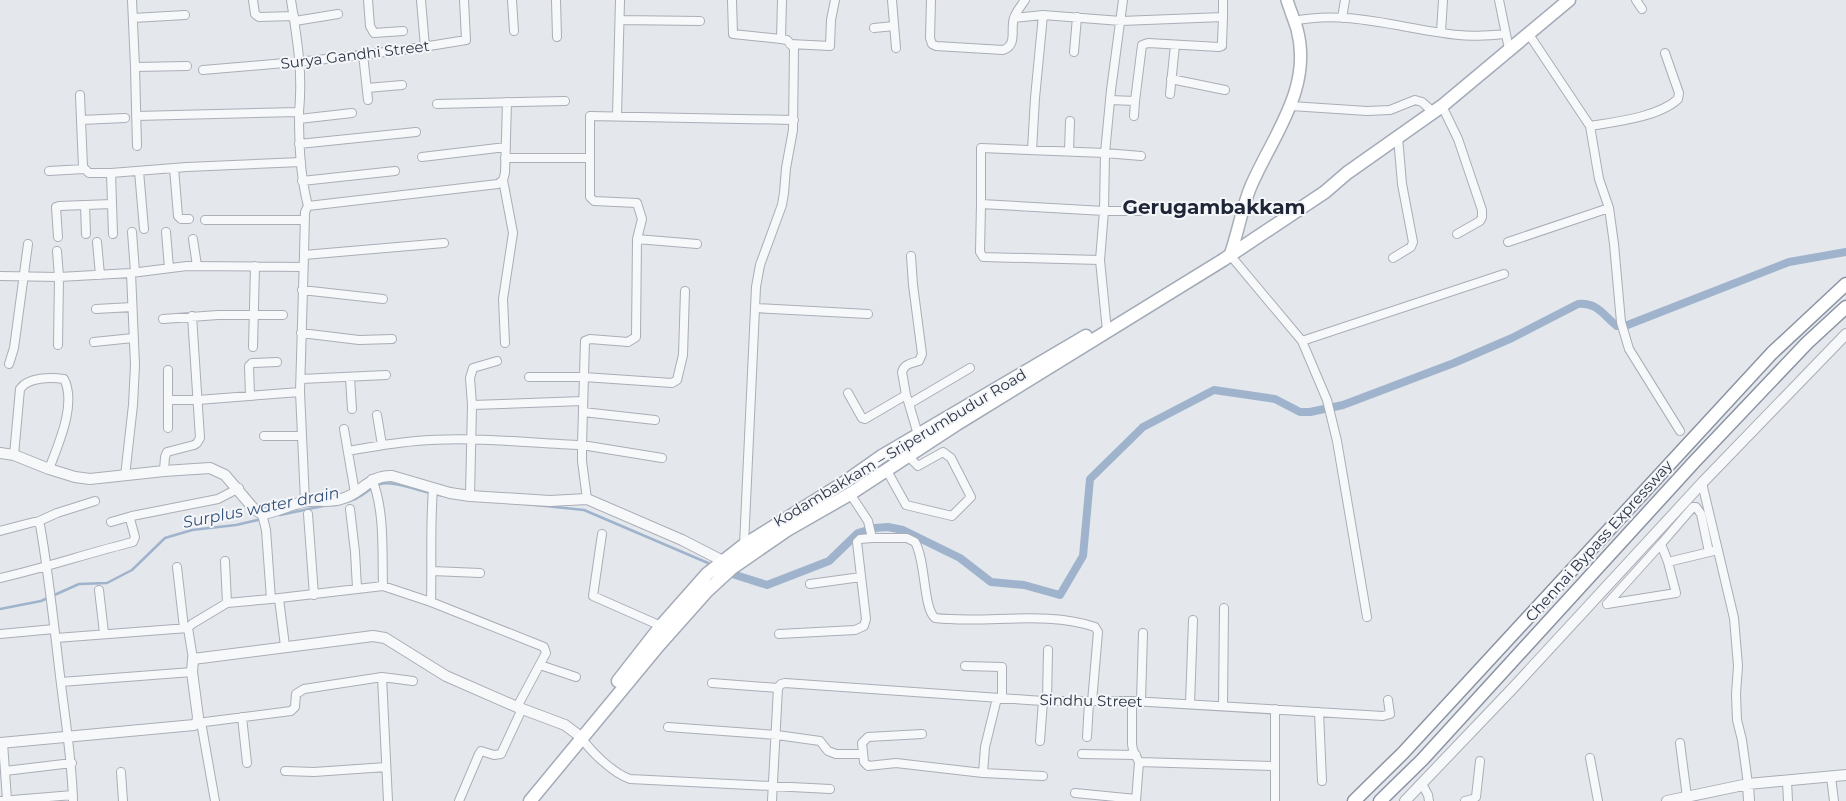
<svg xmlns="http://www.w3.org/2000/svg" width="1846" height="801" viewBox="0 0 1846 801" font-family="Montserrat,sans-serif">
	<rect width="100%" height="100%" fill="#e4e7ec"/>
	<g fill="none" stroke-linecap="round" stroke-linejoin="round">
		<path stroke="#9fb4cc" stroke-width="2.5" d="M346,502C363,499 369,487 380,484C396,480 428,495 446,496
			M526,504L584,510L708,563
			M280,515L328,505
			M0,609L41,601L79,584L107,583L132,570L165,538L192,530L236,525L262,519"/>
		<path stroke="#9fb4cc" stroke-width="8" d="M729,573L767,585L829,561L858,533L875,528L888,527L903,530L960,558L991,582L1024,585L1060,595L1083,556L1090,479L1143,427L1214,390L1275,399L1300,412H1310L1343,405L1454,363L1512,338L1578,304C1597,302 1603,315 1617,326H1625L1789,262L1846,252"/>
		<g stroke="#a9aeb7" stroke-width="10">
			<path id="minor" d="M132,0L135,67
				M253,0L255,14L259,17L294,16
				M368,0L370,26L374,33L403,31
				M421,0L425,47
				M512,0L514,31
				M556,0L557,37
				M732,0L733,34L781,39L782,0
				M892,0L896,48
				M931,0L930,38L932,44L936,46L1003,50C1018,45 1010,29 1014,18C1016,12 1021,6 1025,0
				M1499,0L1509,49
				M1636,0L1642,9
				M133,18L185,15
				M1014,18L1043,15
				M1342,18L1345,0
				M620,20L700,21
				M295,21L338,14
				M1294,21C1349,9 1405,30 1459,35C1474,37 1490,35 1505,34
				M874,28L894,26
				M1441,32L1443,0
				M1528,33L1590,126L1599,179L1609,208L1614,244L1621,322L1629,349L1680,431
				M790,44L830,46L831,20L835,0
				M1074,52L1077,17
				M363,54L368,100
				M203,70C291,63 379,55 466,40L464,0
				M1171,79L1225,90
				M367,88L402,85
				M1170,94L1175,45
				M80,95L81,120L125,118
				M1110,100L1135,101L1142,45L1148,43L1219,47L1222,46V43L1223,17
				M437,104L565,101
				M1291,106L1367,111L1390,110L1415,100L1422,102L1433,112
				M1442,106L1458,139L1482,210V217L1480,221L1457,234
				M299,112C299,144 300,175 308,206L498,184L503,180L505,173L507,102
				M136,116L299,112C303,72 297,39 291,0
				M617,116L620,0
				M1134,116L1135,101
				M299,119L352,113
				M81,120L83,167L89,173H111L187,167L301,162
				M1590,126C1615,122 1659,117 1678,99L1679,93L1665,53
				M299,144L416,132
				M137,146L135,67L187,66
				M1032,150L1035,98L1043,15L1121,21L1223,17V0
				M1069,151L1070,121
				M422,157L506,147
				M505,158H590
				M174,168L178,216L181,219H189
				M49,171L84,169
				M139,171L144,229
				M111,173L113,234
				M503,180L513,233L503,299L505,343
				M302,181L395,171
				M981,204V148L1105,153L1141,156
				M85,205L86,234
				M308,206L305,212L304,255L444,243
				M205,220H305
				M132,232L135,272
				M166,232L169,268
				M58,237L56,207L59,206L112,204
				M193,239L197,266
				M637,239L642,219L637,203L594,201L590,197V116L794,120
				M97,242L100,275
				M1508,242L1609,208
				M57,251L59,277L58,345
				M304,255L300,392L305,501
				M1230,255L1302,341L1327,400L1337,441L1367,617
				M1393,258L1411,247L1413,242L1402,184L1398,137
				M1100,260L983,257L980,252L981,204L1104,211H1145
				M131,273L187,266L303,267
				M0,276L59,277L131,273L135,365L133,405L125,476
				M302,290L383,299
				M755,308L868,314
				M96,309L132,307
				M163,319L218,315H283
				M1107,331L1100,260L1104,211L1105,153L1111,90L1123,0
				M301,333L359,340L392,339
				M1302,341L1504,274
				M94,342L133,338
				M253,347L255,266
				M9,364L14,348L28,244
				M168,370V428
				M529,377H584L672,383L677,380L683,355L685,291
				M350,378L352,409
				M301,379L386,375
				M848,393L862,418L865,419L906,395L909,404L970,368
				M906,395L902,372C904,364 912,363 919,361L922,354L913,285L911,256
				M250,396L249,366L252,363L277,362
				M168,400H198L300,392
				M909,404L919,438
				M472,405L583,401
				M583,412L655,420
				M377,415L382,445
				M344,429L355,493
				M264,436H302
				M348,451C370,447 393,443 416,441C470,436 528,443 582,445L585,341L590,339L628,342L636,337L637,239L697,244
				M14,455L20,389C28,377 51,377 64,379C77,404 58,445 49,469
				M886,469L906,505L952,516L971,497L951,458L943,452L918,466L908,456
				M164,471L165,457L167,452L194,445L197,443L200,438L192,316
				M372,479C385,511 382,553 383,586
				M1702,483L1734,618L1738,666L1736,694L1737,720L1742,740L1748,784
				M849,492L868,521L872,538H907L915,542C926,561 923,608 935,618C986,624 1047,610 1095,627L1098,632L1092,702
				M470,496L472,405L470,378L473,368L497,361
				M587,499L582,461V445L662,458
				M350,509L355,552L357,588
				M262,514L266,530L271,599L383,586L431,602L544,647L546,653L517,707
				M308,514L314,595
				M37,522L57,513L95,501
				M111,522L132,516
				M0,531L34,522H37L40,525C49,575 54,626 60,676C65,718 72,759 73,801
				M602,534L593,596L661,626
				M1661,544L1693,507H1696L1701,514L1709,552
				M744,545L756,287L760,265L782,205L784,193L786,168L793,130L794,48L787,40L781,39
				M225,561L227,603
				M177,567L184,628
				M432,571L480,573
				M0,578C45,568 88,553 133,542L135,537L130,519L132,516L218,499L239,488
				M810,584L861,577
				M99,590L104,633
				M279,599L285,646
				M431,602C432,565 430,527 433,489
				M1607,604L1661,544L1668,562L1718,550
				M1607,604L1676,593L1668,562
				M0,634L54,629
				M779,634L855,630L864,626L866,619L857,542L860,539L872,538
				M56,638L188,628
				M193,659L188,628L192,624L227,603L271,599
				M540,665L576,677
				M965,666L1002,667V698
				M382,677L388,801
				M61,682L192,672
				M712,683L778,688
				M778,688L781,684L785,683L1043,701H1132L1383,716L1390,714L1388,700
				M1047,701L1048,650
				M1132,701V744L1133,750L1139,762L1136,801
				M1141,701L1143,633
				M1190,704L1193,620
				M1223,706L1224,608
				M1275,709V801
				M1319,712L1322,781
				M242,717L247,763
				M201,722L215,801
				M197,723L291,711L295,707L296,694L304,689L382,677L413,681
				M668,727L777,735L820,741L828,751L836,754H862
				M922,734L868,737L862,743L864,762L868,766L896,763L983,773L1043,776
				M581,737C590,751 614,774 630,779L830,789
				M1087,737L1089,702
				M1040,741L1043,701
				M3,743L7,800
				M1680,743L1687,797
				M1082,754L1136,755
				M1590,758L1598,801
				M1139,762L1275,766
				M5,771L72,763
				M285,771L314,772L386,767
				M121,772L123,801
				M983,773L985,747L997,698
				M1831,777L1834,801
				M1787,781L1788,801
				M1422,784L1428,795L1429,801
				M1075,793L1136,799
				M0,801L73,795
				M459,801L479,754L481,751L494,755L501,754L522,709
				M772,801L778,688
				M1465,801L1473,799L1476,797L1480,761"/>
		</g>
		<g stroke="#a9aeb7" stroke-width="12">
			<path id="tertiary" d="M0,453L14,455L49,469L75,477L90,479L164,471L210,468L225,475L254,509L262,514C277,512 289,505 303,502C315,499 329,503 341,499C362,494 368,475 392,476L450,493L470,496L550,501L587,499L682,540L723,561L728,565
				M0,743L194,725L197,723L198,717L192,672L193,659L373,636L385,638L446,676L517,707L565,725L581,737
				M1748,784L1749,801
				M1405,801L1512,689L1702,483L1846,334
				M1667,801L1748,784L1846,775"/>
		</g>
		<g stroke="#a9aeb7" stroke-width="14">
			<path id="secondary" d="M1230,255C1238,233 1242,207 1251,186C1273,135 1313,88 1297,29C1294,19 1290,10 1287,0"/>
		</g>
		<g stroke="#a3abb8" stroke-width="15">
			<path id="primary" d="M618,681L661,626L707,574L744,545L845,482L882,456L1086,336
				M530,801L659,645L707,591L732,568L787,530L850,494L957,424L1223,260L1325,192L1347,173L1442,106L1569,0"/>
		</g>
		<g stroke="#8b94a3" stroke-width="15">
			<path id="trunk" d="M1354,801L1403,753L1772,353L1846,284
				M1380,801L1422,760L1695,461L1807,343L1846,307"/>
		</g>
		<use href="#minor" stroke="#f7f8fa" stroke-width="8"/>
		<use href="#tertiary" stroke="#f7f8fa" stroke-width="10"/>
		<use href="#secondary" stroke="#fff" stroke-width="11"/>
		<use href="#primary" stroke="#fff" stroke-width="12"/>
		<use href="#trunk" stroke="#fff" stroke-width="12"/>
	</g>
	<g text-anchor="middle" stroke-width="4" stroke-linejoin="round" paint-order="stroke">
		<g font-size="15" fill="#2b3445" stroke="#f4f6f9">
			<text transform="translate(355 55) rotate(-7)" y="5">Surya Gandhi Street</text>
			<text transform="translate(900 448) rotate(-31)" y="5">Kodambakkam – Sriperumbudur Road</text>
			<text transform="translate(1599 541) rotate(-48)" y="5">Chennai Bypass Expressway</text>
			<text transform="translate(1091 701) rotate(1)" y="5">Sindhu Street</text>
		</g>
		<g font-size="16" font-style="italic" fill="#34527a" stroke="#f4f6f9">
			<text transform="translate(261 507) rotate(-11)" y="6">Surplus water drain</text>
		</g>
		<g font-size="20" font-weight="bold" fill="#1d2536" stroke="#f4f6f9">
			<text x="1214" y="214">Gerugambakkam</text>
		</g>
	</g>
</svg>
